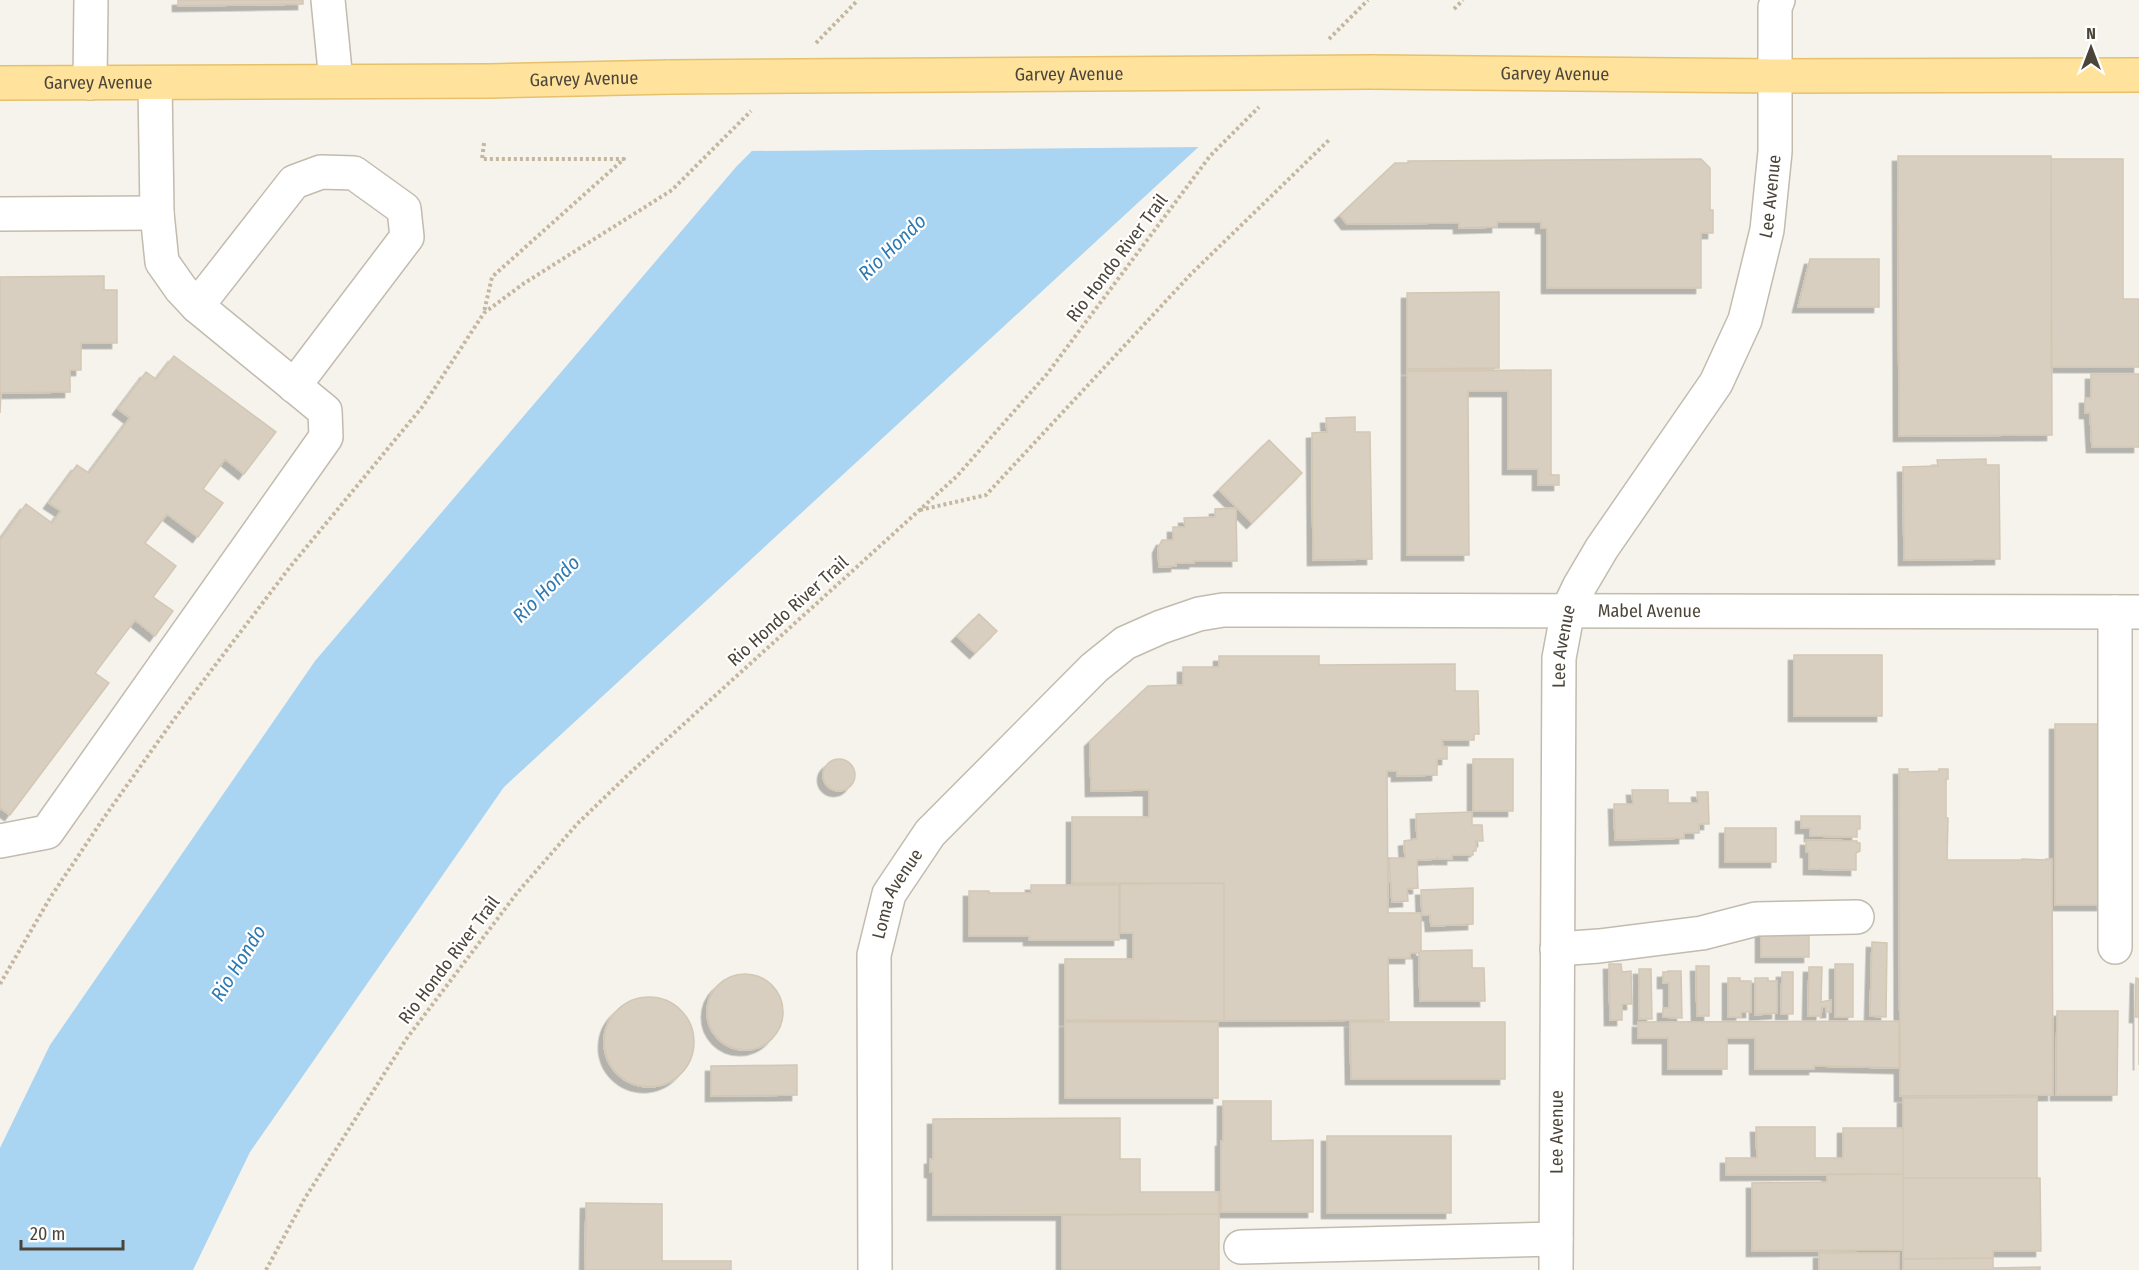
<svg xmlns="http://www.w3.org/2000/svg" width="2139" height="1270" viewBox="0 0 2139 1270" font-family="'Fira Sans Condensed',sans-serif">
	<defs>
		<filter id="shadow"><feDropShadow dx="-5.5" dy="5.5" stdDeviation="0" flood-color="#0004"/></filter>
	</defs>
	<rect width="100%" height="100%" fill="#f6f3ec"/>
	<path fill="#a9d4f2" d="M902,0H1358L504,787L250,1152L193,1270H0V1148L50,1045L315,661L736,167Z"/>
	<path fill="#f6f3ec" d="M898,0H1361L1203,147L748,151Z"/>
	<path fill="#d8cfc1" stroke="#d3c7b4" stroke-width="1.5" filter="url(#shadow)" d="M178,0H303V4L178,6Z
		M1898,156H2051L2052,435L1899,436Z
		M1701,159L1710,168V210H1713V233H1701V288H1547V228H1541V222H1497V227L1459,228V223L1347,224L1340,215L1395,163H1408V161Z
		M2051,159H2123V299H2139V367H2051Z
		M1810,259H1879V307H1798Z
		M104,276V290H117V343H81V370H70V392L1,393L0,413V277Z
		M1499,292V368L1407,369V293Z
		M174,356L276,432L244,474L225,459L203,489L223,503L198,537L167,514L145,543L176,566L153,597L173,611L155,636L135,620L95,673L109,683L10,815L0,808V540L26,504L52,523L61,511L49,503L77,465L89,473L130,418L118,409L146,372L156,379Z
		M1551,370V475H1559V485H1538V469H1508V391H1468L1469,555H1407V371Z
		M2091,374H2139V447H2092L2090,413H2085V398H2091Z
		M1355,417V432H1370L1372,559L1313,560L1312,433L1327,432L1326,418Z
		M1269,440L1302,473L1252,523L1219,490Z
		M1986,459V465H1999L2000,559L1904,560L1903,467L1938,466L1937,460Z
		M1236,508L1237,561H1194V563H1176V566L1159,567L1158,548L1162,540H1173V527H1185L1184,518L1215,517V509Z
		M979,614L997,631L975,653L957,636Z
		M1794,655H1882V716H1794Z
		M1219,656H1319V665L1455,664V691H1478L1479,734H1474V740H1442L1443,747H1447V759H1437V775L1397,776V771H1387L1388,913H1421V951L1472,950V968H1484L1485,1001H1420L1419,953H1410V958H1388L1389,1020L1224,1021V883H1072V817H1149V790L1091,791L1090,741L1148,686L1183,685V667H1219Z
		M2055,724H2101L2102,905H2055Z
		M823 775a16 16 0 1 1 32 0a16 16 0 1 1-32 0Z
		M1473,759H1513V811H1473Z
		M1899,769H1908V772L1939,771V769H1948V779H1946V818H1948L1947,860H2022V859L2046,860V859H2052L2053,1095L1900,1096Z
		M1632,790H1668V803H1698L1697,792H1708L1709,824H1699V833H1684V838L1615,840L1614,804H1633Z
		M1472,812V825H1482L1483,841H1476V851H1473V855H1452V859H1439L1437,857V859L1417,860L1418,888L1407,889L1408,901L1392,902L1389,858H1405L1404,841L1417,839L1416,814Z
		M1801,816H1860V829H1857V837L1810,836V828H1801Z
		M1725,828H1776V862H1725Z
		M1806,840L1857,841V843H1860V851L1856,853V870L1809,869V852H1806Z
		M1224,883V1021L1065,1020V959H1133V933H1120V884Z
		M1031,885H1119V940H1029V936H969V891H989V893H1031Z
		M1473,888V924L1431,926L1430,915H1422L1421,890Z
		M1761,927H1809V957H1761Z
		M1872,942L1887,943L1886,1017L1870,1016Z
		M1609,964H1621L1622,972L1631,971L1632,1004H1622V1020H1610Z
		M1835,964H1853V1017H1835Z
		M1696,966H1709V1016H1697Z
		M1809,967H1822L1821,1002L1831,1000V1012H1826V1007H1822L1821,1016H1808Z
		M1639,969H1651L1652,1019H1639Z
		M1668,971H1681L1682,1018L1663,1017V1008H1669V983H1663V972H1668Z
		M1782,972H1793V1014H1781Z
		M707 1012a38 38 0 1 1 76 0a38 38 0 1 1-76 0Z
		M1728,978H1740V981H1751V1012H1741V1017H1728Z
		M1755,978H1768V981H1777V1013L1755,1015Z
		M2136,978L2139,979V1065V1017H2135Z
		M604 1042a45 45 0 1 1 90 0a45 45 0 1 1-90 0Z
		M2057,1011H2118L2117,1095H2056Z
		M1899,1021V1068L1814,1066V1069H1755V1038H1727V1069H1668V1038H1638V1022Z
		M1065,1022H1218V1098H1065Z
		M1350,1022H1505V1079H1351Z
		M797,1065V1095L711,1096V1066Z
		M2037,1097V1178H1903V1098Z
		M1223,1101H1271V1141L1313,1140V1212H1221V1141H1223Z
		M1120,1118V1159H1140V1192H1219V1214L933,1215V1172H930V1159H933V1119Z
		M1756,1127H1815V1158H1843V1128H1903V1174L1726,1175V1158H1757Z
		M1327,1136H1451V1213H1327Z
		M1827,1174H1903V1250L1752,1251V1183L1827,1182Z
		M1903,1178H2040L2041,1251H1993V1258L1903,1259Z
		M586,1203L662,1204V1261H731V1270H585Z
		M1219,1214V1270H1062V1215Z
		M1819,1253H1899V1270H1819Z
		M1993,1258V1268L2040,1267V1270H1903V1259Z"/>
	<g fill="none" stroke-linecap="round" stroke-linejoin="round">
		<g stroke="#c2bbae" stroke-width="36">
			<g id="minor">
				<path d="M328,0L336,81"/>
				<path d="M90,83L91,0"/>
				<path d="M0,214L157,213"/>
				<path d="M197,306L294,182L321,172L354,173L404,209L407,237L294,386"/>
				<path d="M2115,612V947"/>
				<path d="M0,841L47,832L326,437L325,411L197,306L181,289L162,262L157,213L155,83"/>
				<path d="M1557,949L1599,946L1702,933L1756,919L1857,917"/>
				<path d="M1241,1247L1556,1239"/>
				<path id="s1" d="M875,1270L874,955L889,894L930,833L1094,668L1125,643L1161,627L1199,614L1223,610L2139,612"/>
				<path id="s2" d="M1556,1270L1559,658L1568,610L1579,587L1602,548L1716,383L1745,320L1767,230L1775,152V7L1778,0"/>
			</g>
		</g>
		<g stroke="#e6c16a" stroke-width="36">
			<g id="major">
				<path id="s3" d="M1372,72L1775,76L2139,75"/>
				<path id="s4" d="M0,83L491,81L670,77"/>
			</g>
		</g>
		<path stroke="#c4b79f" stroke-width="4" stroke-dasharray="3 3" stroke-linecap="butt" d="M1454,9L1463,0
			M1329,39L1368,0
			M816,43L858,0
			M484,143L482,159H624L492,277L484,312
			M920,510L986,495L1191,274L1329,140
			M0,984L50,898L103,819L172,722L290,567L423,406L484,313L523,284L672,190L751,111
			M266,1270L305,1198L407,1038L517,893L577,824L632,771L957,476L1047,374L1210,156L1259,107"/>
		<use href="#minor" stroke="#fff" stroke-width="33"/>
		<use href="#major" stroke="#ffe39c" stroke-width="33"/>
		<g stroke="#e6c16a" stroke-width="36" stroke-linecap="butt">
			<g id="major-bridge">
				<path id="s5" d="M670,77L1372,72"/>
			</g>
		</g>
		<use href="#major-bridge" stroke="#ffe39c" stroke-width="33"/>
	</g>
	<g text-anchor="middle" stroke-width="4.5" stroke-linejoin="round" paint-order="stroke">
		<g font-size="18" fill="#4b4439" stroke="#fff">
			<text dy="6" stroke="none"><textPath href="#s5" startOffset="399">Garvey Avenue</textPath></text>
			<text dy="6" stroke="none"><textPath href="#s3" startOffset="183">Garvey Avenue</textPath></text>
			<text dy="6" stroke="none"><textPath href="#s4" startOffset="584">Garvey Avenue</textPath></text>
			<text dy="6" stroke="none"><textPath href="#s4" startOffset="98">Garvey Avenue</textPath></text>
			<text dy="6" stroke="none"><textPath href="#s2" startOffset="1128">Lee Avenue</textPath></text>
			<text transform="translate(1117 258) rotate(-53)" y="6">Rio Hondo River Trail</text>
			<text transform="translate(788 611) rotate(-42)" y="6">Rio Hondo River Trail</text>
			<text dy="6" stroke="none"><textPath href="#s1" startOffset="1254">Mabel Avenue</textPath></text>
			<text dy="6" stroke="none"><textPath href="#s2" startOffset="624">Lee Avenue</textPath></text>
			<text dy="6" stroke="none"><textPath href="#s1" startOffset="381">Loma Avenue</textPath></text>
			<text transform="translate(449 960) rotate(-53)" y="6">Rio Hondo River Trail</text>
			<text dy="6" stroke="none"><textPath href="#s2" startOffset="138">Lee Avenue</textPath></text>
		</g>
		<g font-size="20" font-style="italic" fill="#2e7ab2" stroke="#fff">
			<text transform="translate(892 247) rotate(-44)" y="7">Rio Hondo</text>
			<text transform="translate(546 589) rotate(-45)" y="7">Rio Hondo</text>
			<text transform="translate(238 963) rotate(-58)" y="7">Rio Hondo</text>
		</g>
	</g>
	<g transform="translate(2091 48)" stroke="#ffffff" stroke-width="4.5" paint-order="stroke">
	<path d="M0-4.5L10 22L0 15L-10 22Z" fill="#4b4439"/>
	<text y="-9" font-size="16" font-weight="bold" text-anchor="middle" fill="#4b4439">N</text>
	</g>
	<path d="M21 1240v9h102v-9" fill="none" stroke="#4b4439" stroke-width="3"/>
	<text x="30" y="1240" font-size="18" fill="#4b4439" stroke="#ffffff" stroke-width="4.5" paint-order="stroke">20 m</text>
</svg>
